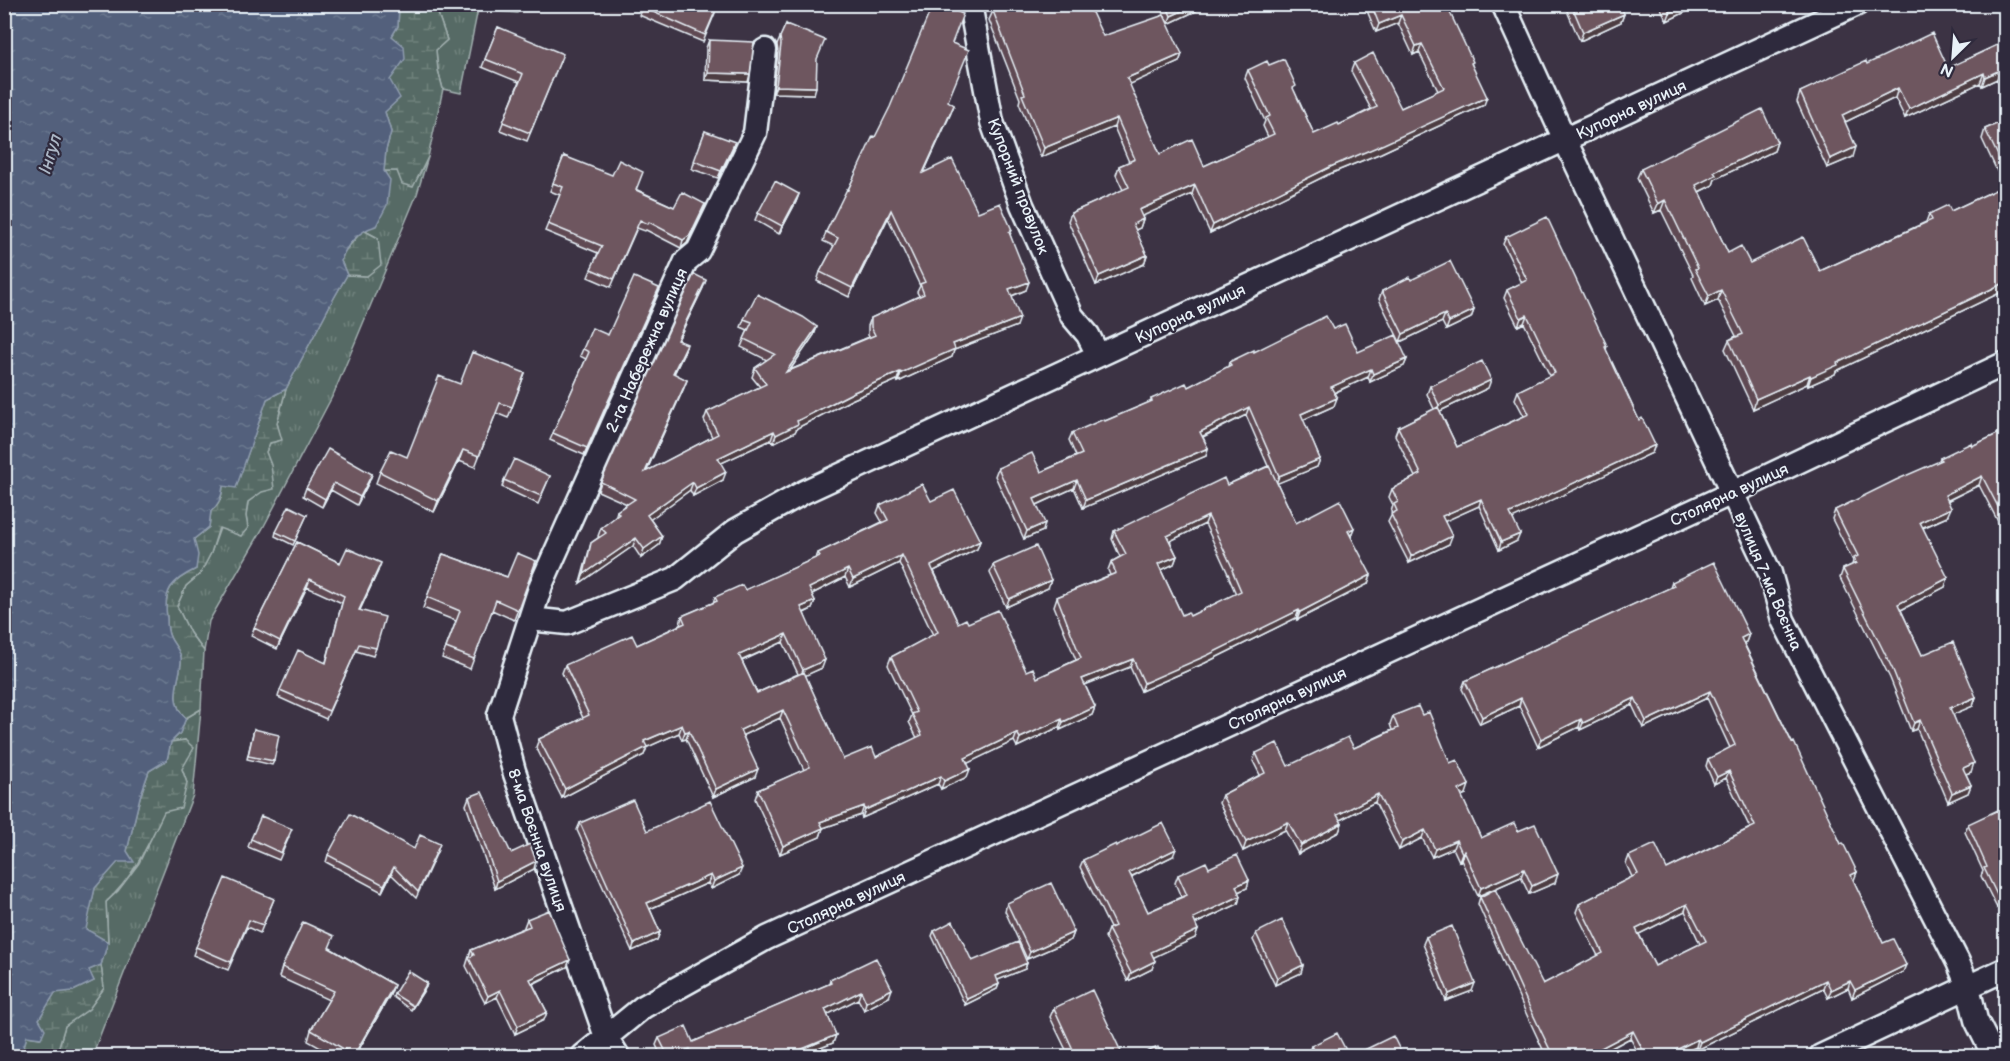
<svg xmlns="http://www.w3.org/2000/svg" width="2010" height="1061" viewBox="0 0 2010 1061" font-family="'Balsamiq Sans',sans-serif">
	<defs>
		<pattern id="grass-tufts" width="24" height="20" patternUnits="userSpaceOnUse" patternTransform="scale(1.5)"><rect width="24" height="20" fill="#576b65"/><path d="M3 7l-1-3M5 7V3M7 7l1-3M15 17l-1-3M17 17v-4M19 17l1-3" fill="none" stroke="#6f817c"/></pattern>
		<pattern id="wetland-marsh" width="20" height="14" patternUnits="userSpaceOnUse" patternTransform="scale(1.5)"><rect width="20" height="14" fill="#576b65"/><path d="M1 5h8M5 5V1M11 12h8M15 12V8" fill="none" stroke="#6f817c"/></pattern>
		<pattern id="water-ripples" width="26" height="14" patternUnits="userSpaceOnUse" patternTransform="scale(1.5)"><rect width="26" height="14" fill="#52617c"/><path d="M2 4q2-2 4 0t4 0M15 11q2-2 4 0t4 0" fill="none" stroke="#6b788f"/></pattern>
	</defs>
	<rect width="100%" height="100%" fill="#3c3344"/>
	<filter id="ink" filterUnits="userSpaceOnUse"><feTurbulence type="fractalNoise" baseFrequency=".0167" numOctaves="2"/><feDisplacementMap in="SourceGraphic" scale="12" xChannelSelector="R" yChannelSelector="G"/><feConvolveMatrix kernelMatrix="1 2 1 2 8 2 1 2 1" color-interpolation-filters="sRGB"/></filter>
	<g filter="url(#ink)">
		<path fill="url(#grass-tufts)" stroke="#a0aeae" stroke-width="1.5" d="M435,5H519L517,13L478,9L461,93L443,89L438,70L436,50L447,40Z
			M428,157L417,194L334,393L263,528L209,621L204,651L190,633L177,606L186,586L200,574L211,553L220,528H248L246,516L248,502C266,489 274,474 266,452L270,443L281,440L277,423L286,389L330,305L347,275L367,276L378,238L363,230L384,171H397L413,186Z
			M201,709L193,795L92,1056H56L65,1026L89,1009L104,988L101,965L108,942L106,902L118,891L139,863L164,811L187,783L182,769L185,740L171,742L180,733L186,718Z"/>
		<path fill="url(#wetland-marsh)" stroke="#a0aeae" stroke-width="1.5" d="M399,5H435L447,40L436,50L438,70L443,89L428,157L413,187L402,184L397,171H384L386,150L391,132L385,112L390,80L392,36L398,26Z
			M363,230L378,238L381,265L367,276L347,275L341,261L344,252Z
			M286,389L277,423L282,440L270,443L266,452L271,465L274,489L262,492L248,502L246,516L248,528L241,536L219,528L211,553L200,574L186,586L177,606L190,633L204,651L201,709L186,718C165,699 183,676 181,657C179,649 173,644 170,637C167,631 167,624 167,618C163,590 171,581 196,569L197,555L194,539L209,527L211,511C220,505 222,497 223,486L236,487L267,399Z
			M185,740L194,748L182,769L187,783L181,808L164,812C148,845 134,877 106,902L108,942L85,929L95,888L127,851L140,797L149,771L167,760L171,742Z
			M101,965L104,988L89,1009L65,1026L56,1056H21L27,1036L40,1038L39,1019L55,992L73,991L94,981L88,970Z"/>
		<path fill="url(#water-ripples)" stroke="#8e9bae" stroke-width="1.5" d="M5,4L399,5L398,26L392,36L404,46L405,59L390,80L400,98L385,112L391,132L386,150L384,171L390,180L387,205L376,226C359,231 346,244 341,261L347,275L330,305L286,389L267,399L236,488L223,486C222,497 219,505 211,511L209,527L194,539L198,555L196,569C171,581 163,590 167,618C167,624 167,631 170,637C173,644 179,649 181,657C183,676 165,699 186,718L180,733L171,742L167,760L149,771L140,797L127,851L134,862H118L95,888L86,929L108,942L101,965L89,970L94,981L73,991L55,993L39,1019L45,1029L41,1038L27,1036L21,1056H4Z"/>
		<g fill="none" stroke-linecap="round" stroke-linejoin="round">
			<g stroke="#e8f1f8" stroke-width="27">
				<path id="minor" d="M970,4L992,122L1022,205L1072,316L1088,335L1098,355
					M1503,4L1565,140L1770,573L1783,620L1958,962L1968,987L1976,1020L1994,1056
					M530,619L567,623L675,579L735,531L804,492L1857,4
					M583,1056L643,1007L767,938L1732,493L2006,363
					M618,1056L606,1037L514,771L499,715L541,585L686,261L698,251L755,133L765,50
					M1821,1056L2006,969"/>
			</g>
			<use href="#minor" stroke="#2f2a3d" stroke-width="22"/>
		</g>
		<path fill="#5f4a52" stroke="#e8f1f8" stroke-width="1.5" fill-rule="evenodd" d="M643,4L715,13L703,42L639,15Z
			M1160,4H1197L1196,11L1168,24Z
			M1366,4H1446L1472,65L1484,105L1381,153L1327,175L1210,233L1192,194L1141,216L1143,219L1140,228L1135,230L1147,255L1144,264L1096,285L1068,221L1071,213L1123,190L1116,175L1119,166L1129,162L1114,127L1041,157L1019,103L1020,99L989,20L993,11L1182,54L1179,62L1129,84L1160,154L1204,166L1268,137L1263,126L1265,121L1245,78L1248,70L1269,65L1294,91L1314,134L1339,125L1371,109L1351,71L1354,63L1401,108L1438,91L1419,52L1413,55L1398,23L1376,32L1365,6Z
			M1564,4H1627L1621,7L1624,14L1621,22L1580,41Z
			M1659,4H1702L1667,21Z
			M2000,4H2006V19L1999,6Z
			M786,24L814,94L773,93L778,52L777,45Z
			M498,27L560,61L527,141L500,130L519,82L482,67Z
			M709,40L748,82L705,80L706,48Z
			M2006,41V98L1997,79L1982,86L1980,83L1905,118L1895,98L1845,122L1853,157L1827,168L1797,102L1800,92L1867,64L1948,68Z
			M952,43L948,102L954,105L924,172L978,212L1012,230L1010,235L1026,290L1012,296L1017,326L954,350L952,357L898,382L897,380L851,400L797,428L795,432L773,443L771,440L721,463L723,480L693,496L690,490L650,519L662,536L659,545L641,558L633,546L580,583L591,543L599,537L598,536L601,528L615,518L617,511L627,504L598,491L601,482L706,280L703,288L678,340L684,353L674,374L687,380L646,472L712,437L704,420L707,412L760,387L752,377L755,368L767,360L741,347L748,330L741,327L744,319L817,327L814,335L790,370L869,337L868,335V326L871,318L919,296L917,292L920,286L888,218L849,297L817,281L820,272L834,246L823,241L826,232L875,137Z
			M2006,120V290L1836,371L1835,374L1808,386L1807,384L1753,409L1725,349L1729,340L1736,336L1718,300L1705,306L1692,278L1693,275L1661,210L1654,213L1637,178L1641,169L1777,142L1774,151L1715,179L1713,185L1699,192L1728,253L1750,263L1820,271L1926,222L1929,214L1951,211L2004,186L1982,139L1985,129Z
			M705,131L732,150L718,178L692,169Z
			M564,156L674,207L705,204L687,243L681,248L646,230L645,231L637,228L611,287L588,277L598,253L545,231L560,195L550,191Z
			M799,194L796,202L779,234L755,220L758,213Z
			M1506,237L1607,346L1606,350L1639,420L1655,445L1652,453L1513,518L1517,541L1499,550L1479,506L1444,521L1449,544L1409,563L1388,522L1392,514L1391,512L1393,505L1389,497L1392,489L1415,477L1395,435L1398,427L1434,409L1427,394L1430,386L1488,388L1440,411L1457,447L1524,416L1515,399L1518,391L1550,376L1524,323L1518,326L1504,298L1507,290L1522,283L1503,244Z
			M1411,280L1474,310L1471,318L1446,330L1442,322L1400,342L1379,299L1382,291Z
			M656,295L584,455L550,440L586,359L580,356L583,349L608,335Z
			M1333,329L1358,352L1407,359L1404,366L1370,382L1368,377L1334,393V406L1303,420L1320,459L1317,467L1277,483L1296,523L1351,536L1368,584L1297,620L1296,618L1205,663L1141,691L1130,667L1085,685L1095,707L1092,715L1060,730L1059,727L1017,747L1014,741L967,763V777L941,789L938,784L862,818L861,815L823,828L820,837L780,854L755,799L758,790L804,770L780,718L743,735L755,777L713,797L686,739L682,740L679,733L647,747L644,755L562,798L536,747L539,739L583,718L562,673L565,665L637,645L680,625L682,616L713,603L715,597L745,590L816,558L818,553L882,522L877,513L880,505L931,501L980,541L977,549L934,571L958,623H968L1026,671L1037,678L1076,660L1054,606L1057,597L1110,575L1108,570L1111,562L1120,557L1112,539L1114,531L1227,485L1268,466L1246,415L1203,437L1208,448L1206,456L1083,508L1074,488L1037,505L1043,531L1024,539L995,476L998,468L1041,472L1076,456L1069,440L1072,433L1105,421L1151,402V399L1188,387L1228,367L1229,362L1254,352ZM1205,524L1229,576V578L1236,594L1190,616L1182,615L1161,570L1174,564L1177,556L1170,541ZM899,563L933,635L891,657L888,665L912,715L909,722L917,738L876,757L843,759L805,675L822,668L804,613L812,609L815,601L812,594L845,577L850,587ZM783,642L798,674L757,693L742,661Z
			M525,373L508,418L496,413L475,467L459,461L434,512L376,483L380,472L407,457L460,384Z
			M2006,430V537L1979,485L1947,501V517L1923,528L1945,587L1901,610L1922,655L1976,697L1973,706L1953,714L1971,772L1966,774L1971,785L1968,793L1948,802L1917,729L1911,731L1890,678L1840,578L1843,569L1852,565L1853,561L1832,519L1835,510L1939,462L1940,458L1972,446Z
			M372,474L369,482L357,505L331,490L322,507L303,496L306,488Z
			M550,476L538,504L502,487L504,480Z
			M307,515L293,545L275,536L276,532Z
			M297,542L340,563L378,571L360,610L376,648L373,656L356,651L326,719L278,697L280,690L326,662L342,603L307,587L277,649L251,636L254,628Z
			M443,554L507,577L536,561L514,620L492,610L470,669L442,658L456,621L423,608Z
			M993,565L1048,588L1006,607L990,573Z
			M1672,582L1749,634L1746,642L1744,643L1841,844L1857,872L1853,880L1883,943L1903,972L1852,998L1848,988L1828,998L1823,988L1697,1050L1696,1047L1676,1056H1640L1630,1038L1599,1055L1600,1056H1546L1525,1011L1478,904L1480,897L1543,984L1598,956L1576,912L1579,904L1632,877L1626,864L1629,856L1667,869L1750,828L1726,778L1714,784L1706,766L1708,759L1730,748L1707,698L1643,728L1632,705L1580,730L1579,727L1538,747L1519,706L1480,724L1462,689L1465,681L1670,588ZM1685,911L1700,944L1655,966L1639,934Z
			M1422,715L1450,763L1466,794L1461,796L1481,838L1518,831L1555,883L1529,894L1521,877L1478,896L1461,860L1459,861L1453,848L1432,857L1422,838L1399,850L1375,802L1340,820L1342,823L1339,832L1298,854L1285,830L1243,851L1219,803L1222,795L1260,775L1253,761L1256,753L1288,766L1354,748L1392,730L1390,724L1393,716Z
			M254,729L274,761L272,765L247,759Z
			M469,797L511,853L534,869L495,889L466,805Z
			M580,823L647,831L739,875L711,889L708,883L650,909L660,932L657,940L632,951L577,830Z
			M1968,824L2006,827V904L1997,908L1981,876L1983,871L1965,832Z
			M289,837L279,860L248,847L251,839Z
			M1116,846L1173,856L1131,877L1148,912L1181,897L1175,883L1178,875L1209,868L1249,880L1247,888L1238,892L1240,896L1238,904L1195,924L1198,930L1195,938L1153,957L1152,969L1128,981L1105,937L1108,929L1110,928L1080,867L1083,860Z
			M414,849L438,850L416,898L391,874L382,892L326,862L328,855Z
			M274,899L260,933L247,927L228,970L193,955L196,947Z
			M1007,903L1074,932L1071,940L1027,959L1005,911Z
			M527,919L567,967L533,984L547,1012L544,1020L515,1034L497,997L485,1003L466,966L471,950L524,928V927Z
			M934,931L972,961L1027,963L1025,969L997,980L999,984L997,989L965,1005L932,936Z
			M1256,933L1303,965L1301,973L1275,985L1253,940Z
			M1426,937L1472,991L1446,1001L1423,944Z
			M330,948L394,985L390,995L355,1056H335L308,1041L311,1030L329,1000L279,977L282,967Z
			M830,980L889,997L864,1010L858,999L827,1014L836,1035L833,1043L802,1056H803H661L656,1045L659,1038L693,1042L829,984Z
			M427,983L426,987L411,1010L393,997L394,994Z
			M1054,1008L1123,1056H1069L1050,1017Z
			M1311,1046L1349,1056H1310L1308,1054Z"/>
		<path fill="#4d3c42" stroke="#e8f1f8" stroke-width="1.5" d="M1197,4H1199L1196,11L1168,24L1171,16Z
			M1687,4H1702L1667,21L1670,13Z
			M1624,14L1621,22L1580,41L1583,32Z
			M1401,15L1398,23L1376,32L1379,24Z
			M1422,44L1419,52L1413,55L1416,46Z
			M1182,54L1179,62L1124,87L1127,78Z
			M2000,70L1997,79L1982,86L1985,77Z
			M708,73L750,74L748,82L705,80Z
			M1984,73L1980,83L1905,118L1909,109Z
			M776,86L816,87L814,94L773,93Z
			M1898,88L1895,98L1839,125L1842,115Z
			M1487,97L1484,105L1381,153L1327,175L1210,233L1213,225L1330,167Z
			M954,105L951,113L920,181L923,173Z
			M1117,118L1114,127L1041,157L1044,148Z
			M735,142L732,150L718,178L721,171Z
			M1777,142L1774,151L1715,179L1713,185L1692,195L1696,185L1714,172Z
			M1856,147L1853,157L1827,168L1830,159Z
			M1195,185L1192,194L1136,219L1139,210Z
			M799,194L796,202L779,234L782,226Z
			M1665,200L1661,210L1654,213L1658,204Z
			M705,204L687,243L681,248L683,240Z
			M891,210L888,218L849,297L852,288Z
			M1143,219L1140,228L1130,232L1133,224Z
			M1147,255L1144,264L1096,285L1099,276Z
			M706,280L703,288L674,348L677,340Z
			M1029,282L1026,290L1006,298L1009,289Z
			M2006,282V290L1836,371L1835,374L1808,386L1811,377L1837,363Z
			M659,288L656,295L584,455L587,448Z
			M1721,290L1718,300L1705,306L1709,296Z
			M1474,310L1471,318L1446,330L1449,322Z
			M1445,314L1442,322L1400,342L1403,334Z
			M1527,315L1524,323L1518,326L1521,318Z
			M1020,318L1017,326L954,350L952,357L898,382L901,373L953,344Z
			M817,327L814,335L783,380L786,372Z
			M687,344L684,353L670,382L673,373Z
			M1407,359L1404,366L1370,382L1373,374Z
			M1371,369L1368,377L1329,395L1331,387Z
			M900,372L897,380L851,400L797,428L795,432L773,443L776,435L797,421L854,392Z
			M1810,375L1807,384L1753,409L1756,399Z
			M687,380L684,388L642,481L645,472Z
			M1491,380L1488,388L1436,413L1439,405Z
			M1337,398L1334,406L1298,422L1301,414Z
			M1249,407L1246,415L1197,439L1200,432Z
			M774,431L771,440L715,466L718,458Z
			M1655,445L1652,453L1508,521L1510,513Z
			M1208,448L1206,456L1083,508L1086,500Z
			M463,450L459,461L434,512L438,501Z
			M1320,459L1317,467L1276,484L1279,476Z
			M726,472L723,480L693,496L696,488Z
			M372,474L369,482L357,505L360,497Z
			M1982,476L1979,485L1942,503L1945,495Z
			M1077,480L1074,488L1032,507L1034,499Z
			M693,482L690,490L644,524L647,515Z
			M334,483L331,490L322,507L325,499Z
			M1481,499L1479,506L1439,524L1442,516Z
			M1951,508L1947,517L1916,530L1920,522Z
			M1208,516L1205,524L1164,544L1167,536Z
			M1045,523L1043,531L1024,539L1027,531Z
			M1354,528L1351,536L1348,531Z
			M1520,534L1517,541L1499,550L1501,542Z
			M662,536L659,545L641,558L644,549Z
			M1452,536L1449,544L1409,563L1411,556Z
			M636,538L633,546L580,583L584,574Z
			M980,541L977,549L928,574L931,566Z
			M902,555L899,563L850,587L853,579Z
			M1177,556L1174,564L1155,573L1158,564Z
			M381,563L378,571L356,618L359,610Z
			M848,569L845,577L806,597L809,588Z
			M1371,575L1368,584L1297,620L1300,612Z
			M1948,578L1945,587L1895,613L1898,604Z
			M310,579L307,587L277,649L280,641Z
			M1051,580L1048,588L1006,607L1009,599Z
			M815,601L812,609L798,615L801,607Z
			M1299,610L1296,618L1205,663L1141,691L1144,683Z
			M786,634L783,642L736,663L739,655Z
			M1749,634L1746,642L1738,645L1741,638Z
			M1133,659L1130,667L1079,687L1082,679Z
			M825,660L822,668L800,678L803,670Z
			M1710,691L1707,698L1643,728L1646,721Z
			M1976,697L1973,706L1947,717L1950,708Z
			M1521,698L1519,706L1480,724L1482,717Z
			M1635,698L1632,705L1580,730L1583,723Z
			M1095,707L1092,715L1060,730L1063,722Z
			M783,710L780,718L737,738L740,730Z
			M1062,719L1059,727L1017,747L1020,738Z
			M1581,719L1579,727L1538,747L1541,739Z
			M1920,720L1917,729L1911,731L1914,723Z
			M682,725L679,733L641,750L644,741Z
			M689,731L686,739L682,740L685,732Z
			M1017,733L1014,741L962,766L965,758Z
			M647,747L644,755L562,798L565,789Z
			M1974,763L1971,772L1960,776L1963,768Z
			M758,769L755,777L713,797L716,789Z
			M970,769L967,777L941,789L944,781Z
			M1729,771L1726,778L1714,784L1717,777Z
			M941,776L938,784L862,818L865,810Z
			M1469,785L1466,794L1455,798L1459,790Z
			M1971,785L1968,793L1948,802L1952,793Z
			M1378,794L1375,802L1334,823L1337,815Z
			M864,806L861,815L817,830L820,822Z
			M1288,822L1285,830L1243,851L1246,842Z
			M1342,823L1339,832L1298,854L1301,845Z
			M823,828L820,837L780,854L783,846Z
			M1425,830L1422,838L1399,850L1402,842Z
			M1456,840L1453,848L1432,857L1435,849Z
			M1176,849L1173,856L1126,879L1129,872Z
			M1464,851L1461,860L1459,861L1462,853Z
			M536,861L534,869L495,889L497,881Z
			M394,867L391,874L382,892L384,885Z
			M742,868L739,875L711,889L714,881Z
			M1524,869L1521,877L1478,896L1481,888Z
			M1857,872L1854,880L1848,883L1851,875Z
			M1558,874L1555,883L1529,894L1532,886Z
			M711,875L708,883L645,911L647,903Z
			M1249,880L1247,888L1233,894L1236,886Z
			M1240,896L1238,904L1190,926L1193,918Z
			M2006,898V904L1997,908L2000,901Z
			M1687,904L1685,911L1633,937L1636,929Z
			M1198,930L1195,938L1148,960L1151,952Z
			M660,932L657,940L632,951L634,944Z
			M1074,932L1071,940L1027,959L1030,952Z
			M570,960L567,967L527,986L530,979Z
			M1155,961L1152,969L1128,981L1131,973Z
			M1027,963L1025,969L993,982L996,976Z
			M1303,965L1301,973L1275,985L1277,978Z
			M1906,965L1903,972L1852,998L1855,990Z
			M1826,980L1823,988L1697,1050L1700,1042Z
			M1850,981L1848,988L1828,998L1831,990Z
			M427,983L426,987L411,1010L413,1006Z
			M1475,983L1472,991L1446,1001L1449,994Z
			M999,984L997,989L965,1005L967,999Z
			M394,985L390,995L355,1056H353Z
			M892,989L889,997L864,1010L866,1002Z
			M500,990L497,997L485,1003L488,996Z
			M861,991L858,999L823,1017L825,1009Z
			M547,1012L544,1020L515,1034L518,1026Z
			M1633,1031L1630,1038L1596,1056L1597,1050Z
			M836,1035L833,1043L800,1056V1050Z
			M1698,1039L1696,1047L1676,1056H1664Z
			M690,1049L687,1056H672Z"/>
		<path fill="#6e565f" stroke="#e8f1f8" stroke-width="1.5" fill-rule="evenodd" d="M643,4H716L718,5L705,35L642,7Z
			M933,4H939L963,14L952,43L969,50L948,101L954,105L923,173L952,159L978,212L1000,203L1012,230L1009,232L1029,282L1009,289L1020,318L953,344L955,349L901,373L900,372L854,392L797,421L798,424L776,435L774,431L718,458L726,472L696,488L693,482L647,515L662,536L644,549L636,538L584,574L591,543L606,533L601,528L619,514L617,511L635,499L601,482L694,274L706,280L677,340L687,344L673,373L687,380L645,472L718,434L707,412L766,384L755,368L775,354L744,339L752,322L744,319L757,294L803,317L817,327L786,372L875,335L871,327V318L924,294L920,284L925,282L891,210L852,288L820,272L838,238L826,232L847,189L848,190L873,136L875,137L890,107Z
			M1010,4H1088L1103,36L1164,15L1182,54L1127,78L1160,154L1192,139L1204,166L1274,134L1266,118L1270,116L1248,70L1267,61L1269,65L1284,59L1296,86L1293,88L1314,134L1338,123L1339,125L1377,107L1354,63L1373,53L1401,108L1444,88L1422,44L1416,46L1401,15L1379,24L1371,4H1446L1473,62L1471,63L1487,97L1384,144L1330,167L1213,225L1195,185L1139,210L1143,219L1133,224L1147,255L1099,276L1071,213L1129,187L1119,166L1135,159L1117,118L1044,148L1022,95L1025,94L993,11Z
			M1166,4H1197L1171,16Z
			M1571,4H1620L1624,14L1583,32Z
			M1666,4H1687L1670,13Z
			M786,24L825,40L817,59L816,87L776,86L781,44L780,37Z
			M498,27L563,54L530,133L503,122L523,74L485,59Z
			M1932,33L1948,68L2006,41V82L2000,70L1985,77L1984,73L1909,109L1898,88L1842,115L1856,147L1830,159L1800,92L1866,61L1867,64Z
			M709,40L754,42L750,74L708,73Z
			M1762,109L1777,142L1714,172L1716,175L1696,185L1728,253L1741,246L1750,263L1803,237L1820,271L1932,220L1929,214L1948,205L1951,211L2006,185V282L1837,363L1838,365L1811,377L1810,375L1756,399L1729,340L1743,334L1721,290L1709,296L1695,269L1698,268L1665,200L1658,204L1641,169Z
			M2006,120V172L1985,129Z
			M705,131L735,142L721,171L694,161Z
			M564,156L612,175L619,160L643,172L636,190L674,207L682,192L705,204L690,235L683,240L649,222L648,224L640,220L614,279L591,269L602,246L548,224L563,187L553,183Z
			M775,181L799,194L782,226L758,213Z
			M1547,217L1607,346L1605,347L1639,420L1642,418L1655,445L1510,513L1520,534L1501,542L1481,499L1442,516L1452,536L1411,556L1391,514L1397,511L1394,504L1398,502L1392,489L1421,474L1398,427L1438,407L1457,447L1529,414L1518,391L1555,373L1527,315L1521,318L1507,290L1527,280L1506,237Z
			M1450,261L1474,310L1449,322L1445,314L1403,334L1382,291L1410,277L1411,280Z
			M634,277L659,288L587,448L553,433L589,352L583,349L592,328L608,335Z
			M1326,316L1333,329L1345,324L1358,352L1396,335L1407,359L1373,374L1371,369L1331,387L1337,398L1301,414L1320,459L1279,476L1249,407L1200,432L1208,448L1086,500L1077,480L1034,499L1045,523L1027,531L998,468L1032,453L1041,472L1082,454L1072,433L1104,419L1105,421L1152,401L1151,399L1186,383L1188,387L1231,365L1229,362L1254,350V352Z
			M472,352L525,373L512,407L500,403L479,456L463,450L438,501L380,472L391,450L407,457L439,376L460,384Z
			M1482,361L1491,380L1439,405L1430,386Z
			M2006,430V522L1982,476L1945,495L1951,508L1920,522L1948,578L1898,604L1922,655L1953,642L1976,697L1950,708L1974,763L1963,768L1971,785L1952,793L1920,720L1914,723L1893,670L1843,569L1856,563L1854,558L1858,556L1835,510L1896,480L1942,460L1940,458L1971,443L1972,446Z
			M328,449L372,474L360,497L334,483L325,499L306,488Z
			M514,459L550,476L541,496L504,480Z
			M1269,466L1296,523L1340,500L1354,528L1348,531L1371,575L1300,612L1299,610L1208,655L1144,683L1133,659L1082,679L1095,707L1063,722L1062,719L1020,738L1017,733L965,758L970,769L944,781L941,776L865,810L864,806L820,822L823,828L783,846L758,790L810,767L783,710L740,730L758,769L716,789L689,731L685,732L682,725L644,741L647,747L565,789L539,739L589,715L565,665L632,635L637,645L685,623L682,616L717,601L715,597L742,585L745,590L820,556L818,553L888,520L880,505L922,484L931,501L954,490L980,541L931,566L958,623L966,619L968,623L998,610L1026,671L1033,668L1037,678L1081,658L1057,597L1116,573L1111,562L1126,554L1114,531L1224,478L1227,485ZM1208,516L1233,569L1232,570L1241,591L1190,616L1188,612L1182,615L1158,564L1177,556L1167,536ZM902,555L938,632L891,657L917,712L912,714L922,735L876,757L872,747L843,759L804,672L757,693L739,655L786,634L803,670L825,660L801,607L815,601L809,588L848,569L853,579Z
			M289,506L307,515L295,541L276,532Z
			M297,542L340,563L347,548L381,563L359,610L385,617L376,648L359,644L329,711L280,690L298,650L326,663L344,596L310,579L280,641L254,628Z
			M1036,546L1051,580L1009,599L993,565Z
			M517,553L536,561L518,610L496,600L474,659L446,648L460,611L427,597L443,554L507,577Z
			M1714,562L1749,634L1741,638L1792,743L1794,742L1841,844L1843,843L1857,872L1851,875L1883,943L1893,939L1906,965L1855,990L1850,981L1831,990L1826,980L1700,1042L1698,1039L1664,1056H1646L1633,1031L1597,1050L1600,1056H1553L1528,1004L1480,897L1495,889L1543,984L1603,953L1579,904L1638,874L1629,856L1655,844L1667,869L1755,826L1729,771L1717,777L1708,759L1735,745L1710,691L1646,721L1635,698L1583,723L1581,719L1541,739L1521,698L1482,717L1465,681L1674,586L1672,582ZM1687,904L1706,941L1655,966L1636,929Z
			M1418,706L1422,715L1429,712L1450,763L1457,760L1469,785L1459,790L1481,838L1514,823L1518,831L1535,824L1558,874L1532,886L1524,869L1481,888L1464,851L1462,853L1456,840L1435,849L1425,830L1402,842L1378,794L1337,815L1342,823L1301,845L1288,822L1246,842L1222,795L1265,773L1256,753L1277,743L1288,766L1348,737L1354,748L1398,728L1393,716Z
			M254,729L279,735L274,761L248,756Z
			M482,792L511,853L530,844L536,861L497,881L469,797Z
			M633,800L647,831L710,801L742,868L714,881L711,875L647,903L660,932L634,944L580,823Z
			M1998,810L2006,827V898L2000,901L1984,868L1987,867L1968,824Z
			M350,814L414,849L420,835L440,844L418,892L394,867L384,885L328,855Z
			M261,816L292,829L281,853L251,839Z
			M1163,823L1176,849L1129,872L1148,912L1187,895L1178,875L1206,862L1209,868L1237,855L1249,880L1236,886L1240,896L1193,918L1198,930L1151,952L1155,961L1131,973L1108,929L1115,926L1083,860L1116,844V846Z
			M225,878L274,899L263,925L249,920L231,962L196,947Z
			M1051,883L1074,932L1030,952L1007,903Z
			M549,910L570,960L530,979L547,1012L518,1026L500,990L488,996L469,958L474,955L471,950L530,926L527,919Z
			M1282,920L1303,965L1277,978L1256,933Z
			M953,921L972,961L1018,942L1027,963L996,976L999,984L967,999L934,931Z
			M303,922L334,936L329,948L394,985L354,1055L311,1030L334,991L282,967Z
			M1452,926L1475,983L1449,994L1426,937Z
			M876,958L892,989L866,1002L861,991L825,1009L836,1035L800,1050L803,1056H694L690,1049L672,1056H668L659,1038L686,1026L693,1042L831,983L830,980Z
			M408,971L427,983L413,1006L394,994Z
			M1092,990L1123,1056H1076L1054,1008Z
			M1337,1033L1349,1056H1317L1311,1046Z
			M1393,1036L1403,1056H1352Z
			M1158,1047L1163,1056H1138Z"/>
	</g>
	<g text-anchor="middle" stroke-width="4.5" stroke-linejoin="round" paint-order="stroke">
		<g font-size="16" fill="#e8f1f8" stroke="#2f2a3d">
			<text transform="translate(1631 109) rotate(-25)" y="6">Купорна вулиця</text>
			<text transform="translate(1019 186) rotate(69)" y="6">Купорний провулок</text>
			<text transform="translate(1190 313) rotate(-25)" y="6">Купорна вулиця</text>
			<text transform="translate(646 350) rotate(-66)" y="6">2-га Набережна вулиця</text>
			<text transform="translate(1729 494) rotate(-25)" y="6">Столярна вулиця</text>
			<text transform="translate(1769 581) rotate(67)" y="6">вулиця 7-ма Воєнна</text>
			<text transform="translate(1287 698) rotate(-25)" y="6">Столярна вулиця</text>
			<text transform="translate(538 840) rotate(71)" y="6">8-ма Воєнна вулиця</text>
			<text transform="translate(846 902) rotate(-25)" y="6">Столярна вулиця</text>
		</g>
		<g font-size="18" font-style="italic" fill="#acb7c6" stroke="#2f2a3d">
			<text transform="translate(50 154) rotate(-73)" y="6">Інгул</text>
		</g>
	</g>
	<rect width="2010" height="1061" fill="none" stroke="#2f2a3d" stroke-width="24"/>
	<rect x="12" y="12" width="1986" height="1037" fill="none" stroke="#e8f1f8" stroke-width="2" filter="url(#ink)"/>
	<g transform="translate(1953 57) rotate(205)" stroke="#2f2a3d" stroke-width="4.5" paint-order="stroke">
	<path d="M0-4.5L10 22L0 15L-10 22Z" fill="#e8f1f8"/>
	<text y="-9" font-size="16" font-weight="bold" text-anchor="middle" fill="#e8f1f8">N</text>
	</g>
</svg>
